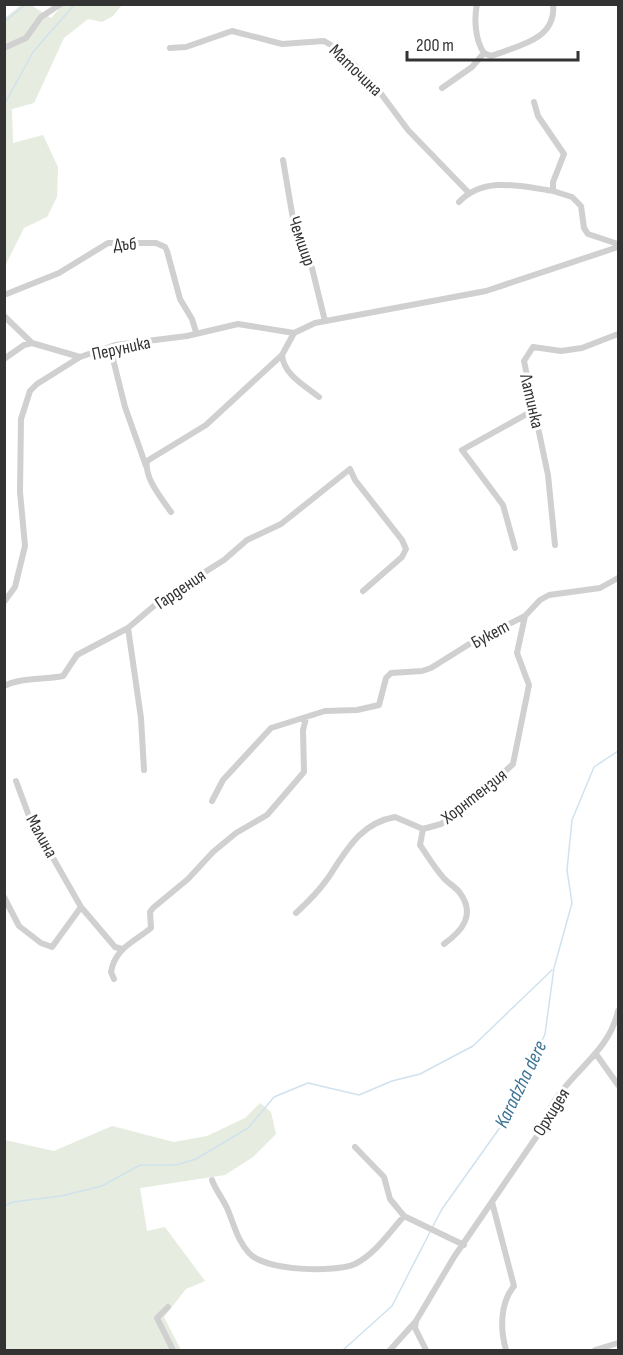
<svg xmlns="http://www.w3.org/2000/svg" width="623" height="1355" viewBox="0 0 623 1355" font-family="'Sofia Sans Condensed',sans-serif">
	<rect width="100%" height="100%" fill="#fff"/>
	<path fill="#e6ecdf" d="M21,5H31L51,18L63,5H122L113,16L102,22L88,19L64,38L34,103L12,109L13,143L43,135L58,167L57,197L47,217L24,228L5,266V18Z
		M260,1103L271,1112L276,1134L253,1157L225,1175L140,1188L147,1231L165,1227L205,1281L186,1289L164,1317L181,1350H5V1140L54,1151L112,1126L174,1142L207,1136L245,1118Z"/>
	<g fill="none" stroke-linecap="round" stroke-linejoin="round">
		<path stroke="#cfe2ee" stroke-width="1.5" d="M4,22L26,4
			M4,105L33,52L75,4
			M4,1206L13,1202L61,1196L102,1186L140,1165H176L196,1159L248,1128L274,1097L308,1083L359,1095L392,1081L420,1074L473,1046L552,970
			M432,1228L442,1209L506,1119L545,1034L554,968L572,903L567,870L572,820L594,767L618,751
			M343,1350L392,1306L430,1232"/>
		<path stroke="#d0d0d0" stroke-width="6" d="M477,4C474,19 475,40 484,53L491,56C517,46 557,40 553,4
			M4,48L26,38L41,17L61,4
			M170,48L186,47L232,31L282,44L324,41L338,49L373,83L408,130L468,192
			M442,88L472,67L484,53
			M534,102L538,116L564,154L553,182V191L572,197L581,206L584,228L588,234L618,244
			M283,160L293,219L312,268L325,321
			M459,202C484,176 520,186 553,191
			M4,295L59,273L108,243H156L165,247L167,251L180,299L192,319L196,332
			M4,316L32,343L80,357
			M110,347L125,407L146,466
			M282,355C284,375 304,385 319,397
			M4,359L24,345L32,343
			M171,512C162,499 144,478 147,461L206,425L282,355L294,333L315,323L486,291L618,247
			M555,545L548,475L524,361L533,347L561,351L582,348L618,334
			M515,548L503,505L462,450L534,410
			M4,602L15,587L25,546L20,492L21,419L30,391L37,384L80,357L115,345L187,336L238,324L294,333
			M4,686C22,677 43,680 63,676L77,655L128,628
			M144,770L141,718L128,628L162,599L224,560L247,540L281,524L350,469L355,480L402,540L406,549L402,557L363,591
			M212,801L223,780L271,728L325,711L357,710L379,705L386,678L391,673L422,671L431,668L471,643L525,616L540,600L549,595L600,588L618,578
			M4,897L19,926L41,943L52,947L81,907L29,816L16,781
			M81,907L115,947L122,949
			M296,913C308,902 319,891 328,878C346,851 360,823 395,817L423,829
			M444,944C462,931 476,915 460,893C455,886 447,883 442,876C434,867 427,855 420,845L423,829L441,824L466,807L513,764L529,685L517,653L525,616
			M114,979L111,972C115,948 134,942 151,928L150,912L153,908L188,879L213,852L236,833L267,815L304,772L303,730L306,718
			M596,1054L618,1085
			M355,1147L384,1177L390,1199L404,1216L464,1245
			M212,1180C215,1189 223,1199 227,1208C234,1224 237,1240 249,1253C265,1271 335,1273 355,1264C375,1254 390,1232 404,1216
			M492,1202L514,1286C500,1303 500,1329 506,1350
			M168,1307L157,1318L173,1350
			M390,1350L416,1321
			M426,1350L415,1328L416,1321L454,1257L537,1136C551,1121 545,1116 553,1103C573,1071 610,1050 618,1011
			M595,1350L618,1343"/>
	</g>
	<g text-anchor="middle" stroke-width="6" stroke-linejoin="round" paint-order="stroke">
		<g font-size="18" fill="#333" stroke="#fff">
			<text transform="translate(356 70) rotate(44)" y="6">Маточина</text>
			<text transform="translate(302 241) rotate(71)" y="6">Чемшир</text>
			<text transform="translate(125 244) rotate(-2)" y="6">Дъб</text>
			<text transform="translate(121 348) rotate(-12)" y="6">Перуника</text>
			<text transform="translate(532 401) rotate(77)" y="6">Латинка</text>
			<text transform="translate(180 589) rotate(-34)" y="6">Гардения</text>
			<text transform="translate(490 634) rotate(-28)" y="6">Букет</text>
			<text transform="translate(474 796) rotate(-38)" y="6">Хорнтензия</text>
			<text transform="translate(42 836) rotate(61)" y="6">Малина</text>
			<text transform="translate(551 1112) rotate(-58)" y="6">Орхидея</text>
		</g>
		<g font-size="20" font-style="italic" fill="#3f7597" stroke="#fff">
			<text transform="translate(520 1084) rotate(-64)" y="7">Karadzha dere</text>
		</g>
	</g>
	<rect width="623" height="1355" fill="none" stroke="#333333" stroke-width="12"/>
	<path d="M407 51v9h171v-9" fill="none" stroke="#333333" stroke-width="3"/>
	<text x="416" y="51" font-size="18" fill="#333333" stroke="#ffffff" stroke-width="4.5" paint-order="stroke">200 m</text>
</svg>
